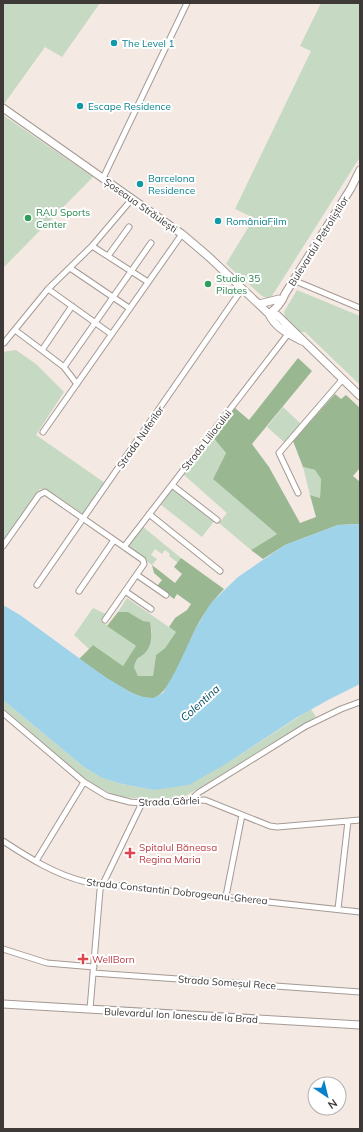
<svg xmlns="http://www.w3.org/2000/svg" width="363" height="1132" viewBox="0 0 363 1132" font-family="Mulish,sans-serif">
	<rect width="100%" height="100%" fill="#f5e9e3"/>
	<path fill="#c6d9c2" d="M3,3H100L62,57L45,47L4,104L3,103Z
		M321,3H360V157L272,296L267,298L262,296L226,264L254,218L235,209L311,51L300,46Z
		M3,115L93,177L3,268Z
		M297,290L360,316V385L305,332H299L285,318L284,312Z
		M16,350L36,364L64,392L36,435L105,483L83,514L47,489H40L3,541V352Z
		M283,407L301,424L284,442L267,427Z
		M212,436L226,453L213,479L277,534L251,550L219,523L227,513L183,474Z
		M303,467L315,470L321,479L320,498L310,495Z
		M173,488L215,520L202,537L160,504Z
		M142,526L181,558L178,563L169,556L170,554L165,550L162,554L155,549L151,555L157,559L152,565L127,546Z
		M127,598L176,632L165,648L156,655L153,676H138L134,667L137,658L144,653L151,641L152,632L150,622L143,621L128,612H118Z
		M93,608L106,614L101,621L137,647L123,666L93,645L89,649L74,635Z
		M3,700L84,767L102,778L122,784L153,790L229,762L311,709L316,717L184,797L151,799L118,797L87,781L3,708Z"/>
	<path fill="#99b892" d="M298,358L312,371L252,444L269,467L300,523L316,517L310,495L320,498L321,479L315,470L303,467L293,441L335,394L341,399L346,395L360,408V468L353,476L360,482V524L338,525L285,545L263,559L251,550L277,534L213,479L226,453L212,436L235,408L249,420Z
		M181,558L224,589C213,600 205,612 197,626C189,641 171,693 154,698C136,702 94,669 79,659L93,645L123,666L136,646L107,626L118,612H128L143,621L150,622C152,633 153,644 145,653C137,660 138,655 134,667L138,676H153L156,655L165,648L176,632L169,627L175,618L187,610L191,604L177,594L174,599L157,586L162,580L154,573L152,565L175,583L182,574L174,567Z"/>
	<path fill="#9fd3e9" d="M360,524V684L328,700L296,718L229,762L189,785L153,790L122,784L102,778L84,767L3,700V605L20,615L105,677L132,693L143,697L154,698L163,693L175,672L196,628L211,603L238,577L285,545L338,525Z"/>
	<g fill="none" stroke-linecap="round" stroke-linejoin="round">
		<g stroke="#a59a95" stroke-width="7">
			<path id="street" d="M103,178L187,3
				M92,246L148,282
				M108,256L129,227
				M70,268L129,308
				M293,280L360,308
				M48,289L111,334
				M15,330L35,345L64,367L77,384
				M4,343L48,289L92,246L132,199
				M42,350L72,306
				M64,367L151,243
				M43,432L182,234
				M172,485L217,520
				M298,493L279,453L342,380
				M149,514L220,571
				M3,546L39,495L45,492L143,560L144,564L105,620
				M124,547L288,334
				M137,575L166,595
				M37,585L242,289
				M79,591L114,540
				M125,591L151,609
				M3,713L84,782L107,796L130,802L142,803L205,800L270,826L277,827L360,820
				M191,800L198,793L306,726L341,709L360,702
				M3,841C29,858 56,875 86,882L360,912
				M36,861L84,782
				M226,896L242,815
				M338,909L348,821
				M3,949L47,963L94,967
				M93,973L360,992
				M90,1009L100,890L142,803"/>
		</g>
		<g stroke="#a59a95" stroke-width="9">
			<path id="secondary" d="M3,108L182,234L209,257L269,314C274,327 290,335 302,341
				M259,304L279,299
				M269,314C276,308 282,303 285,294L351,188L360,170
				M269,314H273L277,315L360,396
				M3,1004L360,1025"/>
		</g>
		<use href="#street" stroke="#fff" stroke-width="5"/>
		<use href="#secondary" stroke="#fff" stroke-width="7"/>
	</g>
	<g fill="#0f9aa8" stroke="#fff" stroke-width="1.5">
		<circle cx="114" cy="43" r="4"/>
		<circle cx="80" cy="106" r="4"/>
		<circle cx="140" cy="184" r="4"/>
		<circle cx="218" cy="221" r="4"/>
	</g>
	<g fill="#2e9e5b" stroke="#fff" stroke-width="1.5">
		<circle cx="28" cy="218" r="4"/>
		<circle cx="208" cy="284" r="4"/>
	</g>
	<g fill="#e0444e" stroke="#fff" stroke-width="1.5">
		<path d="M128 847h4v4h4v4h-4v4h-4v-4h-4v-4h4z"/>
		<path d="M81 953h4v4h4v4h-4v4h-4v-4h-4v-4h4z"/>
	</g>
	<g text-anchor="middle" stroke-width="4" stroke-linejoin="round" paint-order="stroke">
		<g font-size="10" fill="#0d838f" stroke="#fff" text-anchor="start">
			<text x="122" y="47">The Level 1</text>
			<text x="88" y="110">Escape Residence</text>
			<text x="148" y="182">Barcelona<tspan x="148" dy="12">Residence</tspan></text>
			<text x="226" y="225">RomâniaFilm</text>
		</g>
		<g font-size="10" fill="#3e3937" stroke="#fff">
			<text transform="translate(141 205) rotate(35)" y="4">Șoseaua Străulești</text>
			<text transform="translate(318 241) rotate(-58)" y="4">Bulevardul Petroliștilor</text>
			<text transform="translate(140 437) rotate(-55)" y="4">Strada Nuferilor</text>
			<text transform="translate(206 440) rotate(-52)" y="4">Strada Liliacului</text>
			<text transform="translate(169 801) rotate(-2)" y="4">Strada Gârlei</text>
			<text transform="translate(177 891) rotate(6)" y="4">Strada Constantin Dobrogeanu-Gherea</text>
			<text transform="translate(227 982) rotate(4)" y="4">Strada Someșul Rece</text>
			<text transform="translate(181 1015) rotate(3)" y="4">Bulevardul Ion Ionescu de la Brad</text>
		</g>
		<g font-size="10" fill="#27864d" stroke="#fff" text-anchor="start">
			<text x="36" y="216">RAU Sports<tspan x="36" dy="12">Center</tspan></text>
			<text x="216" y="282">Studio 35<tspan x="216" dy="12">Pilates</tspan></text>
		</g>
		<g font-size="10" fill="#be3a42" stroke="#fff" text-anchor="start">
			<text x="139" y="851">Spitalul Băneasa<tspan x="139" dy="12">Regina Maria</tspan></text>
			<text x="92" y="963">WellBorn</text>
		</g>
		<g font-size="11" font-style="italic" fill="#014c62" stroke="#fff">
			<text transform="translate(200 703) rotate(-42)" y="4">Colentina</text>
		</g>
	</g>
	<rect width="363" height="1132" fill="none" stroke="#3e3937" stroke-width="8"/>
	<g transform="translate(327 1096) rotate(145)"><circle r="19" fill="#ffffff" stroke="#b2b0af"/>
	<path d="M0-3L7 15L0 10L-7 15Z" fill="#0881ca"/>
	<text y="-6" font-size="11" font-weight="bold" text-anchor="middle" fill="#3e3937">N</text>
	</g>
</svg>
